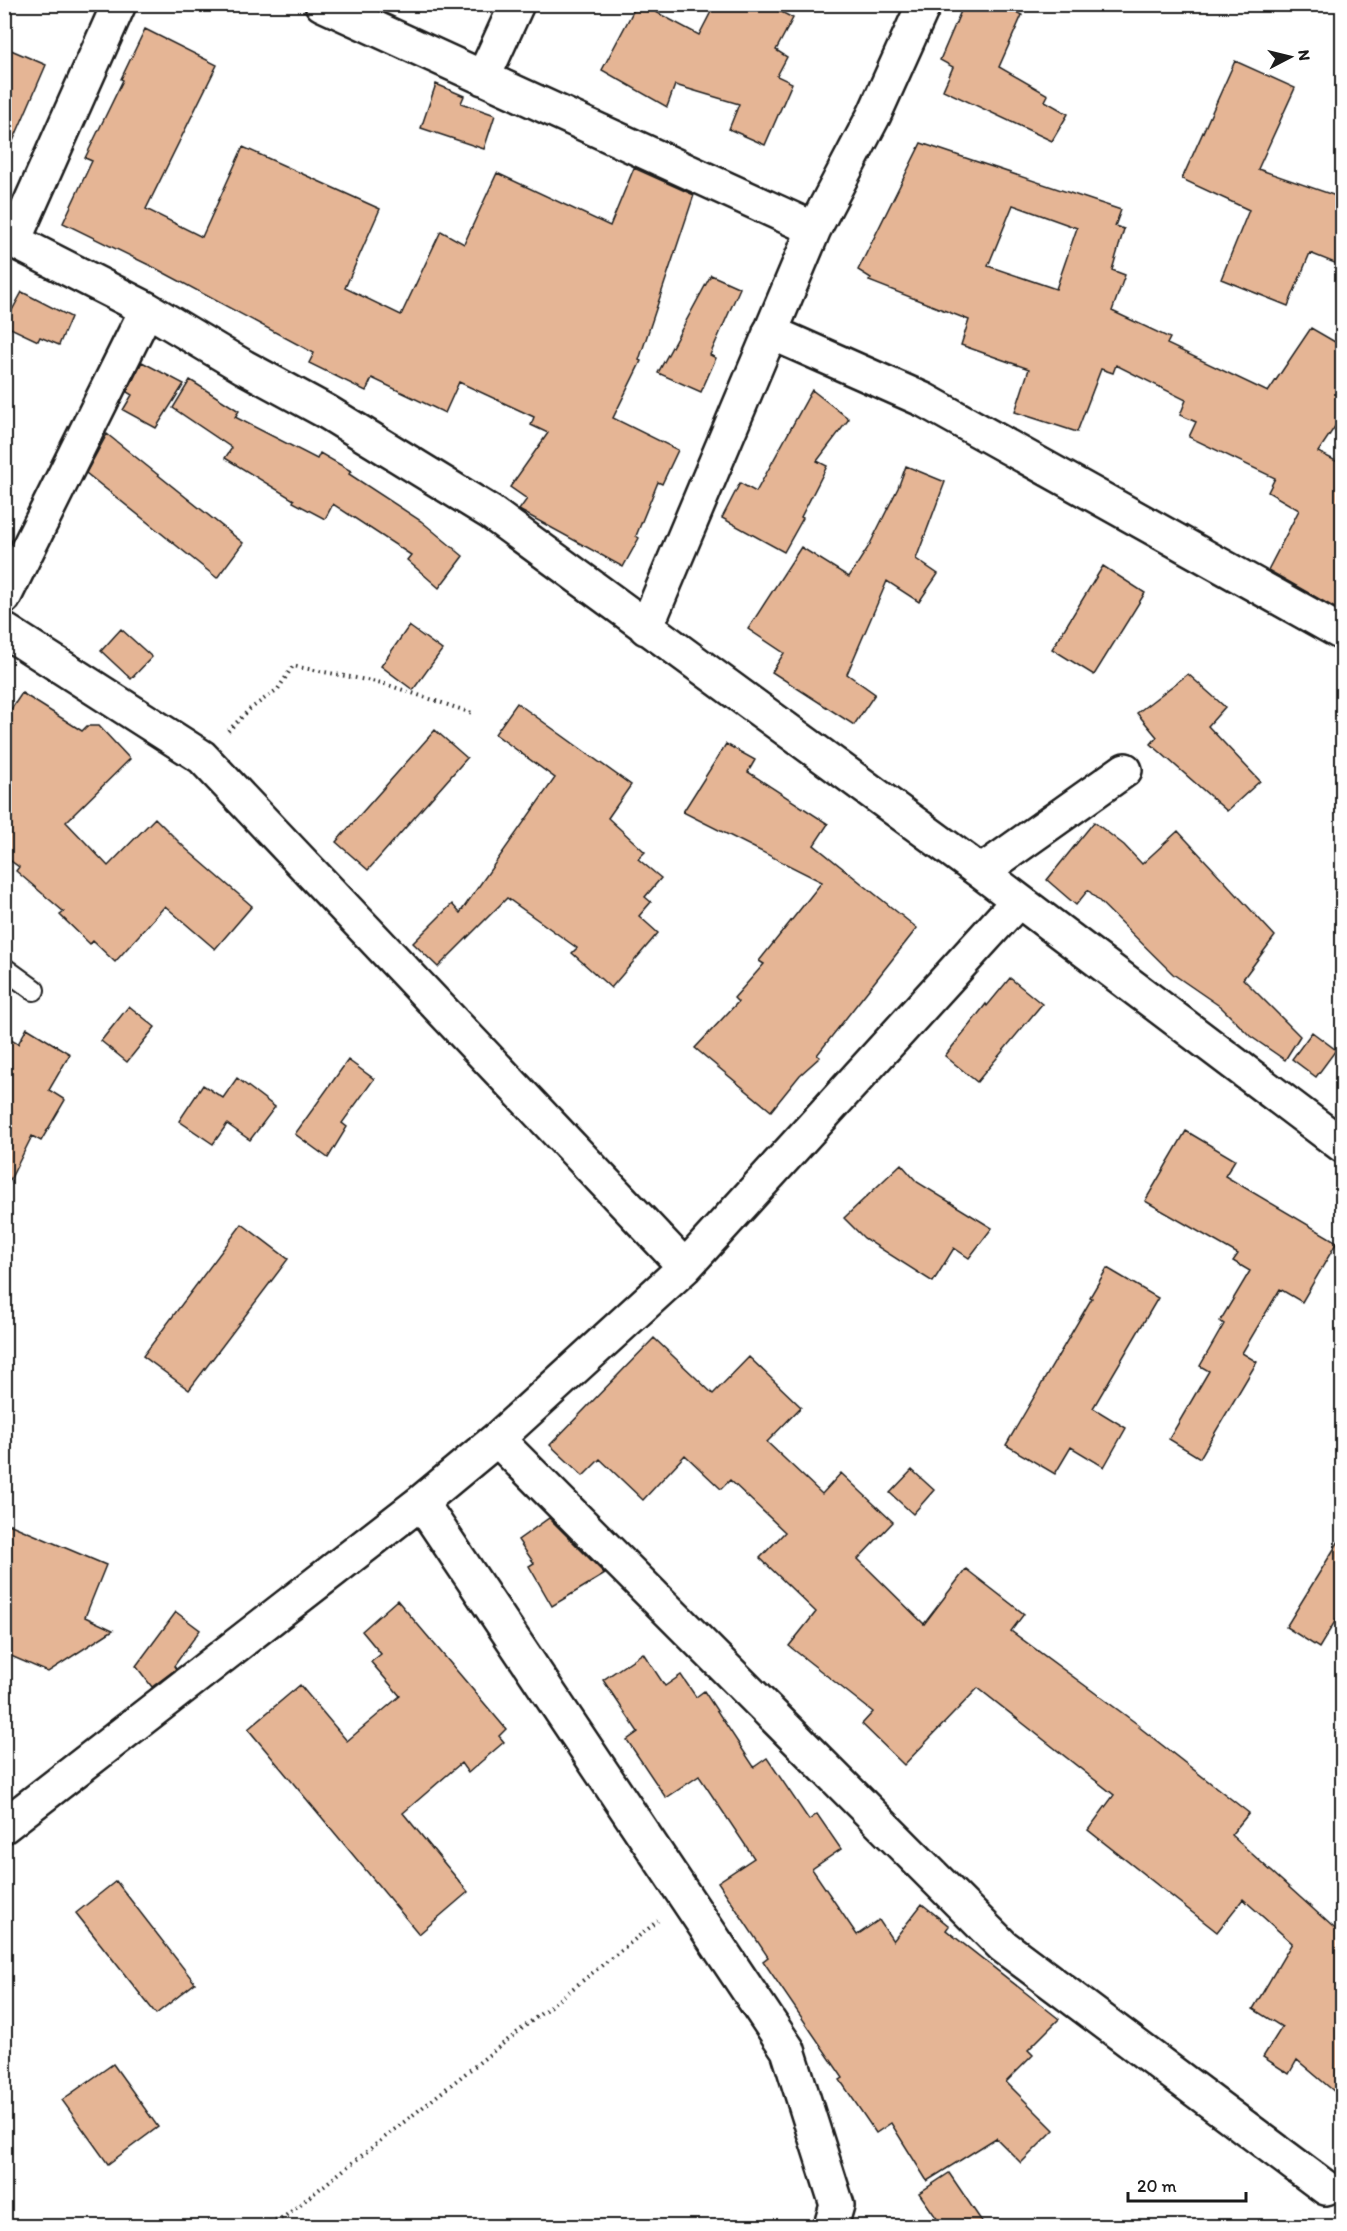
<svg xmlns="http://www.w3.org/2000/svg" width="1347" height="2231" viewBox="0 0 1347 2231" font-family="Itim,sans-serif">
	<rect width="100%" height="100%" fill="#fff"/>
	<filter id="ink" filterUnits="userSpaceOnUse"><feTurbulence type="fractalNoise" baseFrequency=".0167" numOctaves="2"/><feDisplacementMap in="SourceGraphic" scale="12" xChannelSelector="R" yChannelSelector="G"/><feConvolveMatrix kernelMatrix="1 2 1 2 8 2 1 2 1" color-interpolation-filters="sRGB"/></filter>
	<g filter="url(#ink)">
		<path fill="#e5b595" stroke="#1c1c1c" stroke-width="1.5" fill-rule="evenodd" d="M637,4H641L699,35L715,4H766L793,18L776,50L787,57L777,76L792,83L765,145L729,129L739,104L675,85L667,107L602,70Z
			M964,4H998L1022,15L999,67L1048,95L1045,101L1068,114L1052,141L943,90L953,67L940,60Z
			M145,29L217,65L146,209L202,237L243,147L380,209L345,288L401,315L441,231L464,244L497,173L610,226L634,168L694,195L639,360L641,361L613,418L678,450L662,484L658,482L636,536L639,538L623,567L519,510L527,499L510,487L548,433L531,425L534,417L459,382L445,413L372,378L366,391L309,363L314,353L155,268L63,223L92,161L85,158L123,80L121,79Z
			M4,47L46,65L4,162Z
			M1235,61L1295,88L1258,169L1342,198V266L1310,253L1288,306L1221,279L1249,210L1182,179Z
			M436,84L464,96L461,103L495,115L484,149L421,128Z
			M921,143L1121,210L1115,226L1124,229L1112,270L1125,275L1112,311L1170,338L1167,344L1268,392L1311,328L1342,346V416L1318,452L1342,464V612L1268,570L1299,510L1268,492L1275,478L1189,437L1196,422L1180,415L1186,400L1116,365L1113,373L1101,369L1077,432L1015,412L1029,369L961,345L969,320L869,281L871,278L858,270ZM1013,205L1077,228L1056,289L988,266Z
			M711,275L740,288L710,355L716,358L701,392L658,373Z
			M22,292L71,317L59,345L40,337L38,341L4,325Z
			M142,362L184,384L156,428L123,410L132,395L127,392Z
			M190,380L239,411L235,417L317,459L320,453L351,471L349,474L421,521L463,556L439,588L407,560L411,555L333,504L325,519L293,502L294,500L225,458L232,448L173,408Z
			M812,390L849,419L817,461L827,466L801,517L803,518L784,552L722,518L740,483L756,492Z
			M107,434L243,543L217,578L86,473Z
			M906,466L945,482L916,559L938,574L919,602L887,581L847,674L875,694L854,725L772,672L784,653L748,629L801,547L849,577L869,546L898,488Z
			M1103,566L1145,593L1094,675L1052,649Z
			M409,626L442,650L413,690L381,666Z
			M121,629L152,657L131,679L101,651Z
			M1188,674L1225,707L1208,726L1260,781L1227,811L1151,744L1157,737L1137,713Z
			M22,693L82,731L87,726H99L130,759L66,822L108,866L155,818L185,848L252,906L215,949L165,906L115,962L93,941L90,944L60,915L64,912L16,871L19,867L4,856V720Z
			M517,703L631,785L608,818L645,852L638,859L661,878L645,897L651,902L639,916L658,933L611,988L572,953L577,948L507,898L438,967L413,943L452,904L460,913L555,778L495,734Z
			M435,730L467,758L368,870L336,842Z
			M726,744L755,760L748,772L828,824L814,845L917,928L817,1055L820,1057L800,1075L771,1111L695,1048L738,1002L734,998L764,964L759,961L822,882L683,812Z
			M1094,822L1124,845L1142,864L1178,831L1275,936L1243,979L1300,1036L1285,1060L1250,1036L1221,1007L1173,974L1088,890L1076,905L1047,880Z
			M1010,978L1042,1004L977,1082L945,1056L986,1004L987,1006Z
			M129,1006L155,1027L127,1062L101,1041Z
			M27,1028L70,1054L49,1090L65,1100L41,1141L32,1136L4,1192V1036L18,1044Z
			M1312,1032L1336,1050L1316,1077L1292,1059Z
			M348,1060L374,1079L342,1123L347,1127L328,1158L295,1134Z
			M237,1078L275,1107L250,1140L227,1124L213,1144L179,1121L203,1085L223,1098Z
			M1186,1131L1235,1160L1225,1176L1337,1242L1302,1302L1280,1289L1242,1353L1257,1362L1200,1458L1169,1439L1209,1371L1200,1366L1224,1324L1220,1321L1250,1271L1233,1261L1238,1254L1145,1201Z
			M901,1164L917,1182L992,1228L969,1258L954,1248L933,1282L864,1238L844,1218Z
			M242,1224L288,1259L189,1390L143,1356Z
			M1107,1268L1158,1298L1093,1408L1126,1428L1104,1467L1071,1447L1055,1474L1006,1445L1092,1298L1090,1297Z
			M654,1338L713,1394L749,1357L801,1407L767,1442L822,1494L841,1473L893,1522L858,1559L924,1624L966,1569L1024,1614L1011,1631L1140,1726L1139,1727L1249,1813L1231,1835L1342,1935V2098L1297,2060L1289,2074L1263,2057L1282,2027L1253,2009L1292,1943L1243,1899L1217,1932L1088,1830L1114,1795L978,1688L904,1765L862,1724L873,1712L789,1646L816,1612L760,1558L785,1532L730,1480L721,1489L685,1455L643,1500L600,1459L583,1476L550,1445Z
			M912,1470L934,1490L913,1514L890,1493Z
			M549,1518L605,1574L552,1606L529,1566L534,1563L518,1540Z
			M4,1522L106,1565L85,1617L113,1630L48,1672L4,1653Z
			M1342,1536V1610L1319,1648L1286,1627Z
			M397,1600L506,1729L499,1736L504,1742L468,1773L461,1763L403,1813L468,1892L419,1934L248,1729L300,1685L347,1741L400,1696L371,1662L381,1654L362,1631Z
			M176,1612L200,1630L174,1666L176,1669L152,1687L136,1666Z
			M643,1653L665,1686L681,1675L696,1697L704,1691L754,1767L767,1758L809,1820L817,1814L841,1849L812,1869L857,1935L879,1920L893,1941L922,1904L949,1926L946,1930L1059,2019L1028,2050L1033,2055L1006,2082L1054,2130L1021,2163L996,2138L927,2181L891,2123L876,2133L840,2080L843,2078L763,1961L768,1957L718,1882L754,1858L699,1776L666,1798L627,1740L638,1732L603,1680Z
			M116,1881L195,1983L156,2014L76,1913Z
			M113,2064L158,2127L108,2164L62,2100Z
			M949,2173L985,2226H942L919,2193Z"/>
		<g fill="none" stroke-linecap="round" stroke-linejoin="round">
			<g stroke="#1c1c1c" stroke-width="24">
				<path id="service" d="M4,968L34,990"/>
			</g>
			<g stroke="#1c1c1c" stroke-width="38">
				<path id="minor" d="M322,4L814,229
					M483,78L517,4
					M4,236L147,309L244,367L327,412L490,512L981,872L1342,1145
					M14,240L119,4
					M770,332L924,400L1342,633
					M4,597L147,309
					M646,628L814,229L874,115L924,4
					M4,630L202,757L685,1267
					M981,872L1125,770
					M497,1439L1003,1946L1326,2188
					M421,1502L788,2050L837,2205L831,2226
					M4,1826L421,1502L497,1439L685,1267L1018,901"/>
			</g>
			<path stroke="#1c1c1c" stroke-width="4" stroke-dasharray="1.5 4.5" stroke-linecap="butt" d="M228,731L250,709L278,689L293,666L382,683L472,713
				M258,2226L284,2217L658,1921"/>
			<use href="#service" stroke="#fff" stroke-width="20"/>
			<use href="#minor" stroke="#fff" stroke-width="33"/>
		</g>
	</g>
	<rect width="1347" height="2231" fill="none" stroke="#fff" stroke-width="24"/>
	<rect x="12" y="12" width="1323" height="2207" fill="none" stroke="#1c1c1c" stroke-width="2" filter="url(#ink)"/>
	<g transform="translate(1290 57) rotate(83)" stroke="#ffffff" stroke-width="4.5" paint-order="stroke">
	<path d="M0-4.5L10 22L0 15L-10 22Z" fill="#1c1c1c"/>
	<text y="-9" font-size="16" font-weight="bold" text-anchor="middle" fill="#1c1c1c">N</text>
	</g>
	<path d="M1128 2192v9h118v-9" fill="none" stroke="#1c1c1c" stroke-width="3"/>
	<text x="1137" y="2192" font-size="18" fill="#1c1c1c" stroke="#ffffff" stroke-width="4.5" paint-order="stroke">20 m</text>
</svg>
